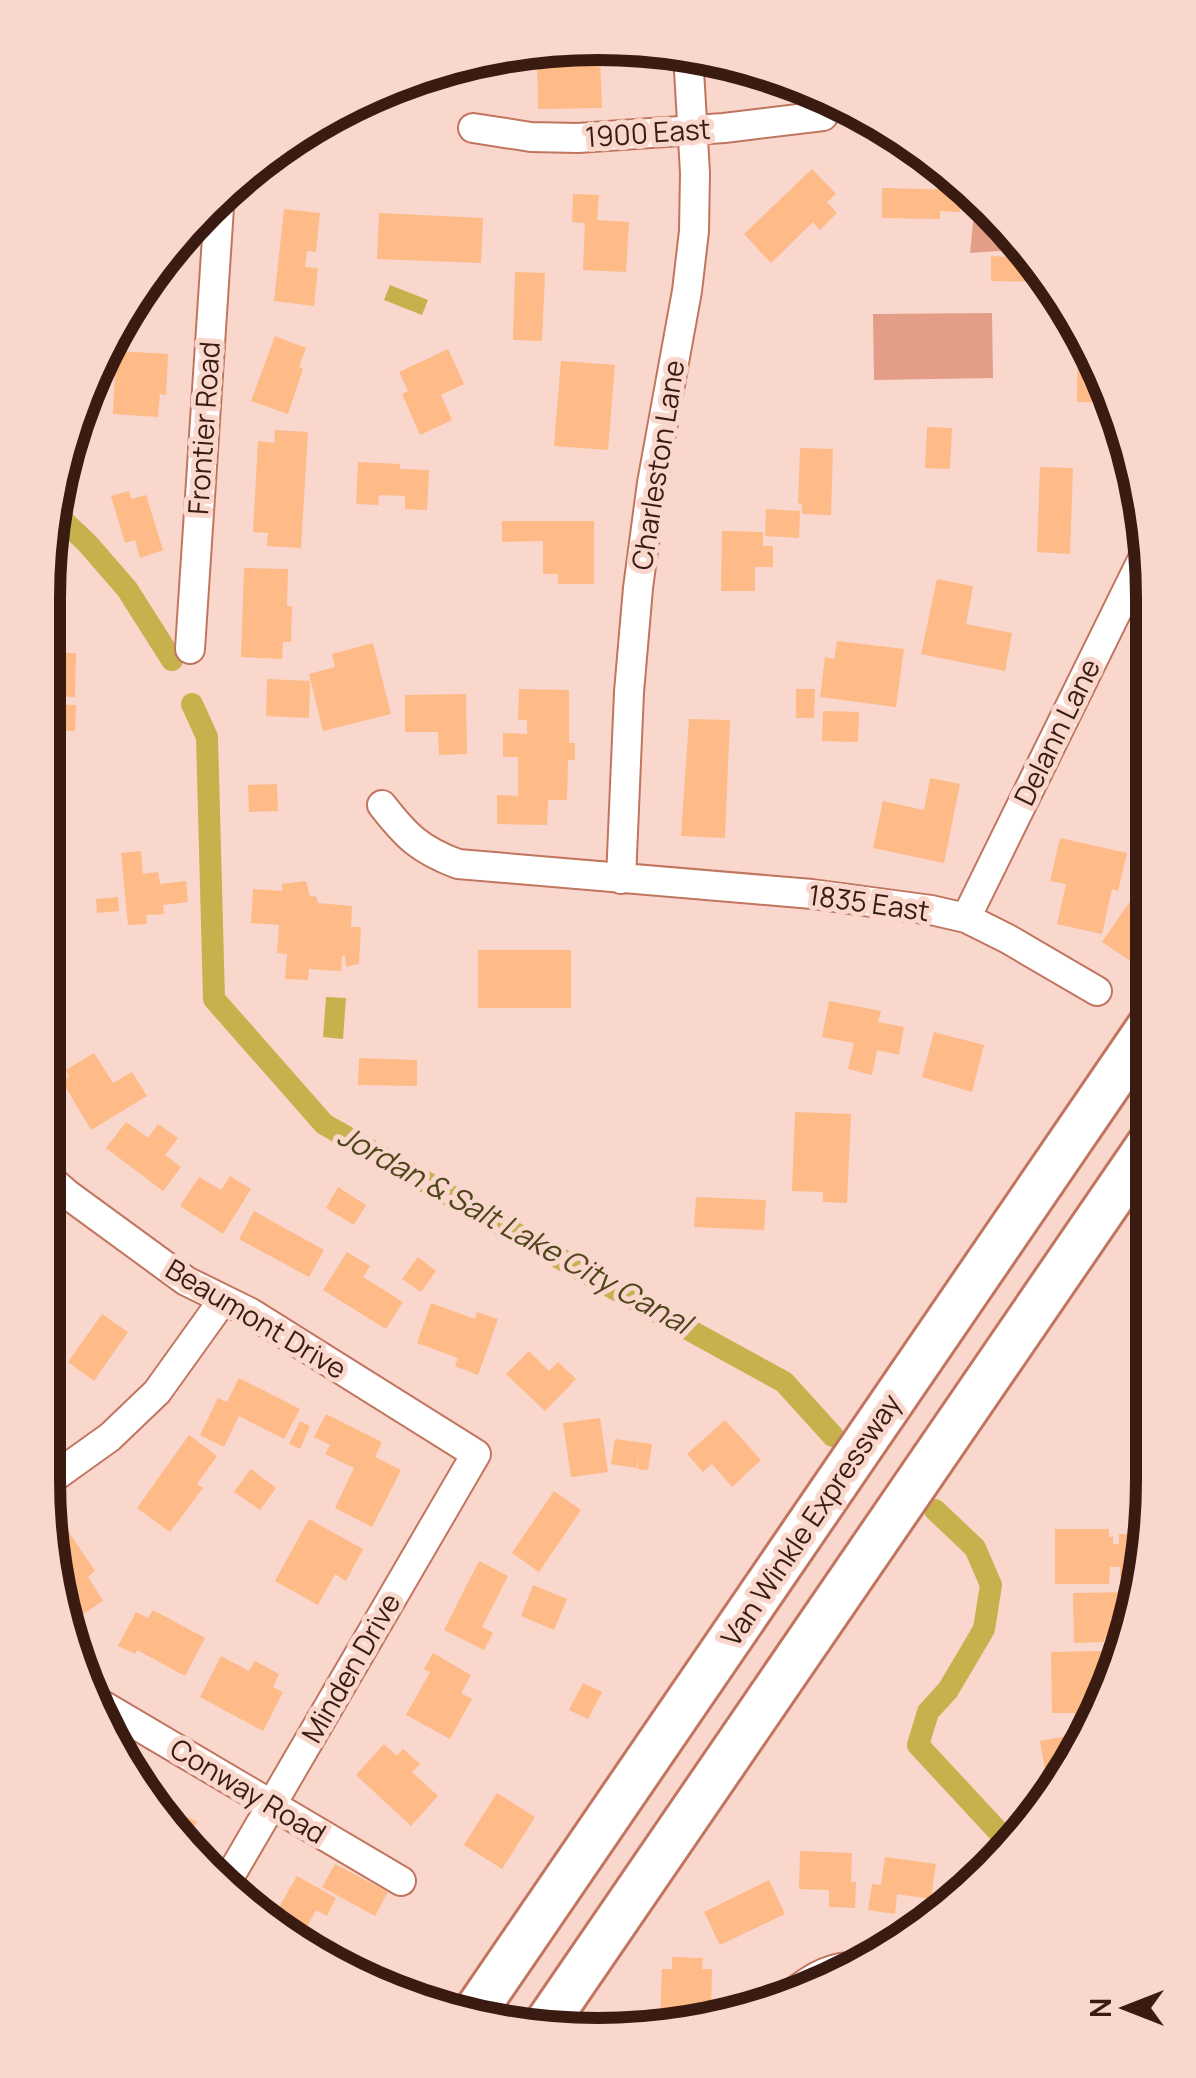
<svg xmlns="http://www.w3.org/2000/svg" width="1196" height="2078" viewBox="0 0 1196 2078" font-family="Manrope,sans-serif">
	<rect width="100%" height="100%" fill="#f9d7cd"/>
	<path fill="#e49d87" d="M976,193L991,206L1024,249L970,253Z
		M992,313L993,378L874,380L873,314Z"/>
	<path fill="#c7b14d" d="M390,285L428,300L422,315L384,300Z
		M326,997L346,998L343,1039L323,1037Z"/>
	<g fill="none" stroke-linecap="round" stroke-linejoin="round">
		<path stroke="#c7b14d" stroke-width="22" d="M54,512L87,543L127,589L172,660
			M192,704L207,737L214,999L324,1124L589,1275L784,1382L833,1436
			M935,1510L975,1548L991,1585L984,1629L948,1690L928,1712L918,1745L1009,1843"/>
	</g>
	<path fill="#feba87" d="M605,53H625L626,61H605Z
		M600,55L602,108L538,109L537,56Z
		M812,169L836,194L827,202L837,213L820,230L813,222L771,263L744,234Z
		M882,188L961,190L960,212L940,211V219L882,218Z
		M573,194L599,195L597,220L629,222L626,272L583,270L585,223L572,222Z
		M284,209L320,213L316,252L307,251L305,267L318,268L314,306L274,301Z
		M379,213L483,218L481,263L377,259Z
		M1010,241H1019L1050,282L991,281V256L1010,257Z
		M515,272L545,273L542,341L513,340Z
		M1078,319L1079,320L1116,403L1077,402Z
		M275,336L306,348L299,367L303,369L288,414L251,401Z
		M448,349L464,384L441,395L452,420L420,435L402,394L408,391L399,372Z
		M116,351L168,354L166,395L160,394L158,417L113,414Z
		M561,361L615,365L608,450L554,446Z
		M927,427L952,428L950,469L925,468Z
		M275,430L308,432L301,548L267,546L268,533L253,532L258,441L274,443Z
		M800,448L833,449L831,515L802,514V504L798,503Z
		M358,462L400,464V469L429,470L427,510L405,509V496L379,495L378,505L356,504Z
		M1040,467L1073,468L1070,554L1037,552Z
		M129,491L131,499L146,495L163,550L140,558L135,540L125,543L111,496Z
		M766,509L800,511L799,538L765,536Z
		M502,521H594V584H558V574H543V541L502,542Z
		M722,531L763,532V546H773V567H755V591H721Z
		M244,568L288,569L287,606H292L291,642H283L282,659L241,657Z
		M937,579L973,586L966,624L1012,633L1005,671L921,654Z
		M837,641L904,649L896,707L820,697L825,657L834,659Z
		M373,643L391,714L323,731L309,674L335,667L332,654Z
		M49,653H76L75,697L48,696Z
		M267,679L310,681L309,718L266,716Z
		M519,689L569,690V743H575V760H568L567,800H548L547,825L497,824V795L518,796V757H503V733L527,734V720H518Z
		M796,689H815L814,718H796Z
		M466,694L467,754L439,755L438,732H405V695Z
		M44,704L76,705L75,731L44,730Z
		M823,711L859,712L858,742L822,741Z
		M1139,711L1152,713V748L1134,745Z
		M689,719L730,720L725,838L681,836Z
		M930,778L960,784L944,863L873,848L883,801L924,810Z
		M43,783L57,784L56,812L43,811Z
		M277,784L278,811L249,812L248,785Z
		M1060,838L1127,853L1118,891L1112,889L1102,934L1057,924L1066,884L1050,881Z
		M141,851L143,874L158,872L160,884L186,881L188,902L163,905L164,914L146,915L147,924L128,925L121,853Z
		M306,881L310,896H316L318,903L352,906L351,927H361L359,964L346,967L345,956H342L341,971L309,969L308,980L285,979L287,954L277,953L279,925L251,923L253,889L282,891V884Z
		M118,897L119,911L97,913L96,899Z
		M1133,897L1152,910V939L1135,964L1102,942Z
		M478,950H571V1008H478Z
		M51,996L62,1024L55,1027L64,1050L43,1059V999Z
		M829,1001L881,1011L878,1022L904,1027L899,1055L877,1050L872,1075L848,1069L854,1043L822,1037Z
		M934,1032L984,1045L972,1092L922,1077Z
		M94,1053L113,1083L132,1072L147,1096L91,1130L62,1081L69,1077L66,1070Z
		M359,1058L417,1060V1086L358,1085Z
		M795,1112L851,1114L847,1203L823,1202V1192L792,1191Z
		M126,1122L148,1138L158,1124L178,1138L165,1155L181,1167L163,1191L106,1148Z
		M230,1176L251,1189L223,1234L180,1206L199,1177L221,1190Z
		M338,1187L366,1205L354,1225L326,1208Z
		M696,1197L766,1200L764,1230L694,1227Z
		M254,1211L324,1250L309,1277L239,1239Z
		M347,1252L370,1266L363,1277L403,1302L386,1329L323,1290Z
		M418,1257L436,1271L421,1292L402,1279Z
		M431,1303L475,1319L477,1312L498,1319L478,1375L455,1366L458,1358L417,1343Z
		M102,1314L128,1332L94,1381L68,1362Z
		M529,1351L549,1371L558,1362L576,1379L545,1411L506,1374Z
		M239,1378L300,1409L284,1439L239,1416L224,1447L200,1435L218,1398L227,1402Z
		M326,1414L382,1442L375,1457L401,1470L372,1527L335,1508L354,1468L325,1454L330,1445L314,1437Z
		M600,1418L608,1472L571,1477L563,1423Z
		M725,1420L761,1460L732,1487L712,1464L703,1472L687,1454Z
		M300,1421L310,1426L300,1449L289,1444Z
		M189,1435L217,1456L197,1484L203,1488L170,1532L137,1508Z
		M615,1439L652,1444L648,1470L637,1469L639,1453L636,1468L611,1464Z
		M251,1469L276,1488L260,1510L234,1492Z
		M554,1491L581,1510L539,1572L512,1553Z
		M309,1519L363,1549L346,1581L335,1574L318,1605L275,1581Z
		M66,1528L95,1571L88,1577L103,1601L75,1619L62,1599L52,1537Z
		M1055,1529H1109V1537H1113V1544H1119V1534H1145V1555L1140,1577H1120V1567H1110L1109,1584H1055Z
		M479,1561L508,1576L482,1627L493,1633L484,1650L444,1630Z
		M533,1585L567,1599L554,1630L521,1616Z
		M1137,1592L1128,1638L1104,1639V1642L1074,1643L1073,1593Z
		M153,1610L205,1638L185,1676L137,1650L135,1654L118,1646L136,1612L148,1618Z
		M1105,1651V1658H1124L1097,1713H1052L1051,1652Z
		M433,1653L471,1675L461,1693L472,1699L450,1739L406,1715L430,1672L424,1669Z
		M221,1656L249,1671L255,1661L279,1674L273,1687L283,1692L263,1731L200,1697Z
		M583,1683L602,1692L588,1719L569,1710Z
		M1088,1732L1060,1788L1050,1799L1040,1741Z
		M384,1744L397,1756L403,1749L420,1764L412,1772L438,1796L411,1826L356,1775Z
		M497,1793L535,1817L502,1869L464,1845Z
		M146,1796L197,1822L185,1844L157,1818Z
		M800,1851L852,1853L851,1882H856L855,1908L829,1907V1890L799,1889Z
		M885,1857L936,1864L931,1899L897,1894L895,1914L868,1910L872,1884L881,1885Z
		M335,1864L388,1892L375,1916L322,1887Z
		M297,1876L336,1898L327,1916L316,1910L297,1945L289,1942L270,1923Z
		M769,1880L785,1914L720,1945L704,1912Z
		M672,1957L703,1958L702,1969H712L711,2014L699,2013L698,2019L690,2020L660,2019L662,1969H672Z"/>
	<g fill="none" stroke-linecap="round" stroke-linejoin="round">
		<g stroke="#c2755e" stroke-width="32">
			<path id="street" d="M473,128L531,137L578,138L724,128L823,116
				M190,649L219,207
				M382,805C406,836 420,850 458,864L812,894L931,910L966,918L1008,939L1097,991
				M621,879L629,692L638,588L652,483L687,291L694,231L695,173L688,53
				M966,918L1149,546
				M43,1173L67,1194L186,1281L251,1313L476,1454L226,1883
				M43,1485L110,1437L157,1392L223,1300
				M94,1700L401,1881
				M789,1996C807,1982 826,1968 849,1967"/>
		</g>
		<g stroke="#c2755e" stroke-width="48">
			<path id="primary" d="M470,2019L1152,1022
				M543,2028L1152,1139"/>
		</g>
		<use href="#street" stroke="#fff" stroke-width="28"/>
		<use href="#primary" stroke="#fff" stroke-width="42"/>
	</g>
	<g text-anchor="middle" stroke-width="10" stroke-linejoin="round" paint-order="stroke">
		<g font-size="28" fill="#3a1b12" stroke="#f9d7cd">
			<text transform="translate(648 133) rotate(-4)" y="10">1900 East</text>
			<text transform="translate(204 428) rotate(-86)" y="10">Frontier Road</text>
			<text transform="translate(658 465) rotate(-81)" y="10">Charleston Lane</text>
			<text transform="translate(1057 732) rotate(-64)" y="10">Delann Lane</text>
			<text transform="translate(869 903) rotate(8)" y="10">1835 East</text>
			<text transform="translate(256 1319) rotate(31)" y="10">Beaumont Drive</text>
			<text transform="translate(811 1520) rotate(-56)" y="10">Van Winkle Expressway</text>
			<text transform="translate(351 1668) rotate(-60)" y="10">Minden Drive</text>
			<text transform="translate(248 1791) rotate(31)" y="10">Conway Road</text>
		</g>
		<g font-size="30" font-style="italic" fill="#4f461c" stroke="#f9d7cd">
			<text transform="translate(514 1230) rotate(29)" y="10">Jordan &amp; Salt Lake City Canal</text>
		</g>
	</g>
	<path d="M0 0H1196V2078H0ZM598 60H598A538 538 0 0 1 1136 598V1480A538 538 0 0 1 598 2018H598A538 538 0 0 1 60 1480V598A538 538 0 0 1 598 60Z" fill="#f9d7cd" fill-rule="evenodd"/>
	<path fill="none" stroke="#3a1b12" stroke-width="12" d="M598 60H598A538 538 0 0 1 1136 598V1480A538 538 0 0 1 598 2018H598A538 538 0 0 1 60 1480V598A538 538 0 0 1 598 60Z"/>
	<g transform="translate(1126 2008) rotate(270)" stroke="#f9d7cd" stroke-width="8" paint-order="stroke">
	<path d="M0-8L18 38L0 25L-18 38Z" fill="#3a1b12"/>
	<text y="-15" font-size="28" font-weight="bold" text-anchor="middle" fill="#3a1b12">N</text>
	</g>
</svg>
